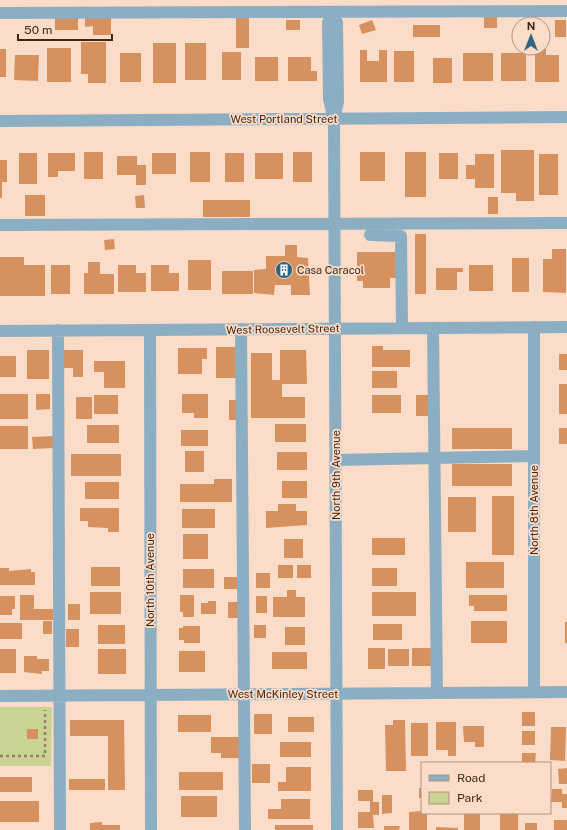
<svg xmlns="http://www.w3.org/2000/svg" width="567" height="830" viewBox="0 0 567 830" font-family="'Public Sans',sans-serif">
	<rect width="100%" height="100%" fill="#fadcc8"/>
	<path fill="#c9d394" d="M0,707H52L51,766H0Z"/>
	<path fill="#d7915f" d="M484,17H497V28H484Z
		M55,18H78V30H55Z
		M85,18H111V35H93V26L85,27Z
		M236,18H249V48H236Z
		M286,20H300V30H286Z
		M372,20L376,30L362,34L359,25Z
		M555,20H566V37H555Z
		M413,25H440V37H413Z
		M81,42H106V83H88V74H81Z
		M153,43H176V83H153Z
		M185,43H206V80H185Z
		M546,47V55H559V82H535V48Z
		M47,48H71V82H47Z
		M0,49H6V77H0Z
		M360,50H367V61H379V50H387V82H360Z
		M394,51H414V82H394Z
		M222,52H241V80H222Z
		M120,53H141V82H120Z
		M463,53H493V81H463Z
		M501,53H526V81H501Z
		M15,55H39L38,81L14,80Z
		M255,57H278V81H255Z
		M288,57H311V71H317V81H288Z
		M433,58H452V83H433Z
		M501,150H534V201H516V193H501Z
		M84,152H103V179H84Z
		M190,152H210V182H190Z
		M293,152H312V182H293Z
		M360,152H385V181H360Z
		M405,152H426V197H405Z
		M19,153H37V184H19Z
		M48,153H75V171H58V177H48Z
		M152,153H176V174H152Z
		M225,153H244V182H225Z
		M255,153H283V179H255Z
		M439,153H458V179H439Z
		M475,154H494V188H475V179H466V165H475Z
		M539,154H558V195H539Z
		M117,156H137V165H146V185H136V175H117Z
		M0,160H7V182H2V198H0Z
		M25,195H45V216H25Z
		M144,195L145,208H136L135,196Z
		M488,197H498V214H488Z
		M203,200H250V217H203Z
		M415,234H426V294H415Z
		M114,239L115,249L105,250L104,240Z
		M285,245H297V257L308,258L310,295H291V285H275L274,295L254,293V270L266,269V256H285Z
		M552,249H566V293L543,292V259H552Z
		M357,252H397V278H390V288H363V281H357Z
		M0,257H24V265H45V296H0Z
		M512,258H529V292H512Z
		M188,260H211V290H188Z
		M88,262H100V274H114V294H84V273H88Z
		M51,265H70V294H51Z
		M118,265H136V273H146V292H118Z
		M151,265H169V273H179V291H151Z
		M469,265H493V291H469Z
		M436,268H463V272H457V290H436Z
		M222,271H253V294H222Z
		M372,346H383V350H410V367H372Z
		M216,347H239V378H216Z
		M178,348H207V359H202V374H178Z
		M27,350H49V379H27Z
		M64,350H83V377H73V368H64Z
		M280,350H306L307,384H282V397H305V418H251V353H272V380H280Z
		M559,354H567V370H559Z
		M0,356H16V377H0Z
		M94,361H125V388H104V372H94Z
		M372,371H397V388H372Z
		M559,384H567V414H559Z
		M0,394H28V419H0Z
		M36,394H50V409L36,410Z
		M182,394H208V418H194V413H182Z
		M94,395H118V414H94Z
		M372,395H401V413H372Z
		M416,395H428V416H416Z
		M76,397H92V419H76Z
		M229,400H241V420H229Z
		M275,424H306V442H275Z
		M87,425H119V443H87Z
		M0,426H28V449H0Z
		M452,428H512V449H452Z
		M559,428H567V444H559Z
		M181,430H208V446H181Z
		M53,436V448L33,449L32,437Z
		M185,451H204V472H185Z
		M277,452H307V470H277Z
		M71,454H121V476H71Z
		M452,464H512V486H452Z
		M214,479H232V502H180V484H214Z
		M282,481H307V498H282Z
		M85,482H119V499H85Z
		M492,496H514V555H492Z
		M448,497H476V532H448Z
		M278,504H296V511H307V525L266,528V511H278Z
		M80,508H119V532H108V528L88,527V521H80Z
		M182,509H215V528H182Z
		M183,534H208V559H183Z
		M372,538H405V555H372Z
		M284,539H303V558H284Z
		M466,562H504V588H466Z
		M278,565H293V578H278Z
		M297,565H311V578H297Z
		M91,567H120V586H91Z
		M0,568H9V571L31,569V572H35V585H0Z
		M372,568H397V586H372Z
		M183,569H214V588H183Z
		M256,573H270V588H256Z
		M224,577H239V589H224Z
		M287,590H296V597H305V617H273V597H287Z
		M90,592H121V614H90Z
		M372,592H416V616H372Z
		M20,595H34V609H53V620H20Z
		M180,595H194V617H183V612H180Z
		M469,595H507V611H474V606H469Z
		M0,596H15V609H12V615H0Z
		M256,596H267V613H256Z
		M208,601H216V614H201V603H208Z
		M228,602H239V618H228Z
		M68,604H80V620H68Z
		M43,621H52V634H43Z
		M471,621H507V643H471Z
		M565,622H567V643H565Z
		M0,623H22V639H0Z
		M373,624H402V640H373Z
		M98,625H125V644H98Z
		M254,625H266V638H254Z
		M183,626H200V643H184V640H179V628H183Z
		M285,627H305V645H285Z
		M66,629H79V647H66Z
		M368,648H385V669H368Z
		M412,648H433V666H412Z
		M0,649H16V673H0Z
		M98,649H126V674H98Z
		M388,649H409V666H388Z
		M179,651H205V672H179Z
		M272,652H307V669H272Z
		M24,656H37V659H49V671H42V674L24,672Z
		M522,712H535V726H522Z
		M254,714H272V734H254Z
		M178,715H211V732H178Z
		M288,717H314V732H288Z
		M70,720H124L125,790H108V736H70Z
		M393,720H405L406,771H386L385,725H393Z
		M436,722H456V756H448V750H436Z
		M411,723H428V756H411Z
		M463,726H484V747H475V742H464Z
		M551,727H566L565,761L550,760Z
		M27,729H38V739H27Z
		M522,731H535V745H522Z
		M211,737H240V758H221V753H211Z
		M280,742H311V757H280Z
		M522,753H536L535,763H522Z
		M252,764H270V783H252Z
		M286,767H311V791H278V782H286Z
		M567,768V784H559L558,769Z
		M179,772H223V790H179Z
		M0,777H32V792H0Z
		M69,779H105V790H69Z
		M419,788H422V798H419Z
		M552,789H562V794H567V808H562V802H551Z
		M358,790H373V802H379V815H373L374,828H358V812H370V801H358Z
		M382,795H392V813L382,814Z
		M181,796H217V817H181Z
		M281,799H310V819H268V809H281Z
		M0,801H39V822H0Z
		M422,811V813H427V830H409V812Z
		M464,813H480V830H464Z
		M500,813H518V830H500Z
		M554,820H567V830H554Z
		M102,822V825H120V830H90V823Z
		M525,823H537V830H525Z
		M275,825H313V830H275Z
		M384,826H400L399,830H384Z
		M436,827L458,828V830H436Z"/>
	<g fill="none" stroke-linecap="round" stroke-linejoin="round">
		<path stroke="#9a7d69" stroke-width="2.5" stroke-dasharray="3 3" stroke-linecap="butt" d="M0,756H45V710"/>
		<path stroke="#8baec3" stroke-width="12" d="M0,13L567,11
			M328,22L329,99L333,116
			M0,121L567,117
			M0,225L567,223
			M370,235L401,236L402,328
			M433,328L437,693
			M241,329L245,830
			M58,330L60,830
			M150,330L151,830
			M0,331L567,327
			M336,460L534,456
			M534,692V327
			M0,696L567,692
			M337,830L334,119L338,102L337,22"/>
	</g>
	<defs>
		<g id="building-disc" transform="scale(0.9)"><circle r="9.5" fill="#316481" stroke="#fadcc8"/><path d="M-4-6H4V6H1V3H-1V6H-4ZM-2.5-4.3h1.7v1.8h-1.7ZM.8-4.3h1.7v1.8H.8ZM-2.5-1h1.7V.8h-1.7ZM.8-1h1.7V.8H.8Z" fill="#fff"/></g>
	</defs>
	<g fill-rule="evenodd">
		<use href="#building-disc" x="284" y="270"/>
	</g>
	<g text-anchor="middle" stroke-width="3.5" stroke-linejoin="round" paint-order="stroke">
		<g font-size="11" fill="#422611" stroke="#fadcc8">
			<text x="284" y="123">West Portland Street</text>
			<text transform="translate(283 329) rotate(-1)" y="4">West Roosevelt Street</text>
			<text transform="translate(336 475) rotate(-90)" y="4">North 9th Avenue</text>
			<text transform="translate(534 510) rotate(-90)" y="4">North 8th Avenue</text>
			<text transform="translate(150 580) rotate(-90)" y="4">North 10th Avenue</text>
			<text x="283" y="698">West McKinley Street</text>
		</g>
		<g font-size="11" fill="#422611" stroke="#fadcc8" text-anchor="start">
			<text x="297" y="274">Casa Caracol</text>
		</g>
	</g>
	<rect x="421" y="762" width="130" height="52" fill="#fadcc8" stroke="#b0937f"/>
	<rect x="429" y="775" width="20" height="6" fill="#8baec3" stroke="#b0937f"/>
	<text x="457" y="782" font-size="12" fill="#422611">Road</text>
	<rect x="429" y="792" width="20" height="12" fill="#c9d394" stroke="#b0937f"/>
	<text x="457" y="802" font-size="12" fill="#422611">Park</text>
	<g transform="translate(531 36)"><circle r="19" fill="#fadcc8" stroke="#b0937f"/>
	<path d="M0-3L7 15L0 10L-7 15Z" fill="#316481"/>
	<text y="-6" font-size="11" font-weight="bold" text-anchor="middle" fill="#422611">N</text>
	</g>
	<path d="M18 34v6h94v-6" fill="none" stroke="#422611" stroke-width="2"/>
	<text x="24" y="34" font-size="12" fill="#422611" stroke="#fadcc8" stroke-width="3" paint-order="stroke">50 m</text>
</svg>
